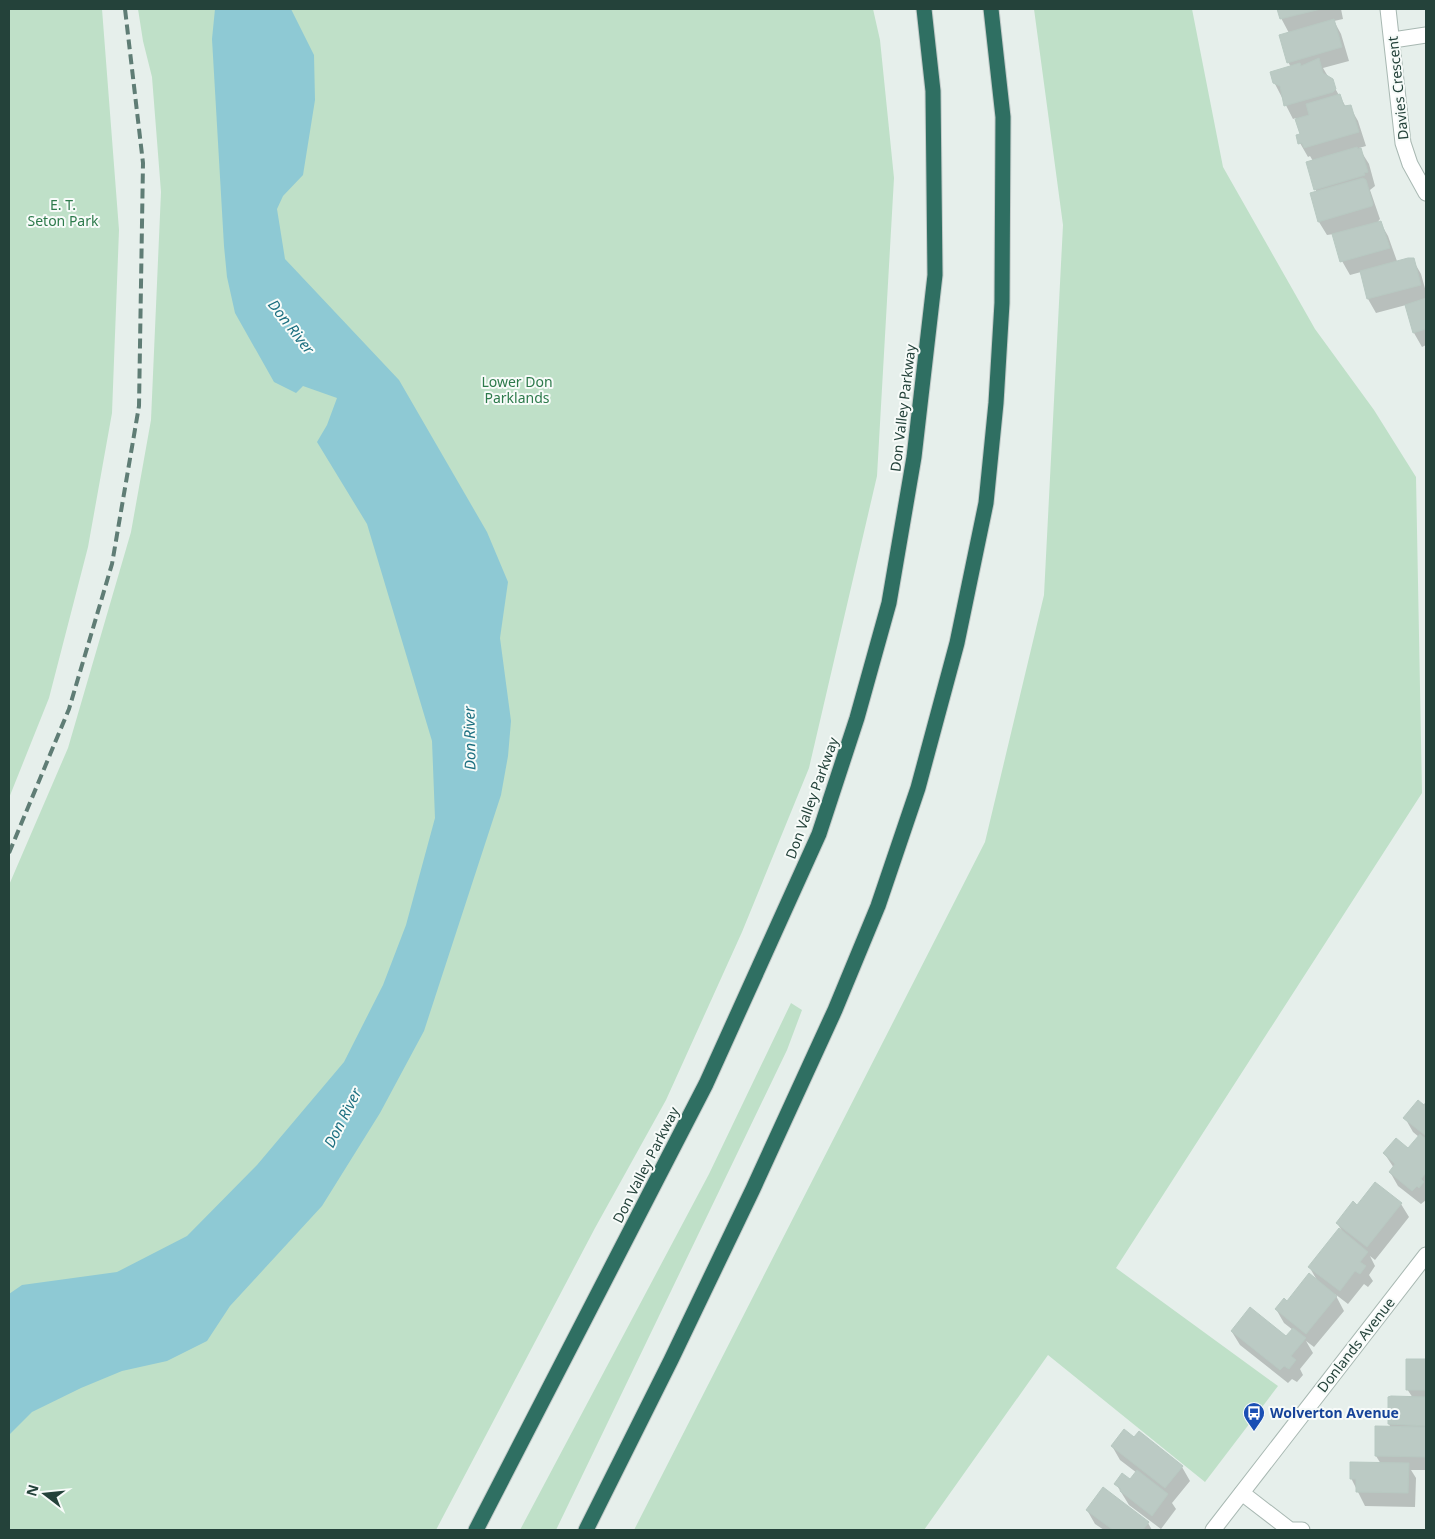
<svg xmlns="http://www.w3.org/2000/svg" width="1435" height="1539" viewBox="0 0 1435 1539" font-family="'Noto Sans',sans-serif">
	<rect width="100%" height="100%" fill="#e6efeb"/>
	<path fill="#bfe0c8" d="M9,9H102L119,230L112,413L88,547L49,698L9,798Z
		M138,9H873L880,40L894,178L877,476L809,768L742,932L666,1100L595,1228L436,1530H9V885L68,748L131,532L151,420L161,192L152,77L143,41Z
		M1034,9H1192L1223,167L1315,329L1374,410L1416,477L1422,793L1116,1268L1278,1386L1205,1482L1048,1355L924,1530H634L985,842L1044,595L1063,225Z
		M791,1003L802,1010L787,1050L556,1530H520L709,1174Z"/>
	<path fill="#8ec9d4" d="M215,9H291L314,55L315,100L303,175L283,196L277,209L285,259L399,380L487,532L508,582L500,638L511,721L508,756L501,795L424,1031L380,1113L322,1206L230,1306L207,1341L167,1361L122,1371L81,1388L32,1412L9,1435V1294L22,1285L117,1272L187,1236L257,1165L344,1062L383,985L406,925L435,818L432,741L367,524L317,442L327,425L337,398L303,386L296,393L274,382L235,313L227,277L224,246L212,39Z"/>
	<path fill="#0003" d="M1279,9H1341L1343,19L1334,21L1341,34L1349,61L1323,68L1346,107H1350L1358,121L1366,146L1359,148L1369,164L1375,186L1370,190L1380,219L1377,223L1380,222L1388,236L1398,264L1413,260L1421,274L1426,292V345L1422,347L1414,333L1406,305L1376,313L1368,299L1361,272L1350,275L1342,261L1334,234L1327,235L1319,222L1313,161L1310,156L1308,157L1300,143L1301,135L1296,118L1293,119L1274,82L1291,67L1288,62L1289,33L1281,18Z
		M1426,1104V1200L1421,1204L1398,1186L1390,1172L1394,1168L1384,1153L1409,1150L1419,1137L1413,1132L1405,1118Z
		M1401,1204L1409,1217L1375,1260L1370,1256L1375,1266L1369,1275L1373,1281L1368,1287L1364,1284L1348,1304L1335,1294L1344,1311L1314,1347L1306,1341L1313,1353L1300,1369L1303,1375L1297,1382L1292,1379L1288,1383L1240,1345L1232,1332L1287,1338L1293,1330L1284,1323L1276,1309L1318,1282L1310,1268L1344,1234L1337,1223L1357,1206Z
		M1408,1360H1426V1470H1411L1416,1478L1415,1507L1365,1506L1351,1478L1381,1464L1376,1456L1391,1428L1389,1424L1413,1398L1407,1389Z
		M1259,1409L1263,1416L1254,1427L1246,1417Z
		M1134,1438L1182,1467L1190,1481L1172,1503L1176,1509L1161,1529L1129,1505L1116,1484L1130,1481L1137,1473L1120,1460L1112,1446Z
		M1087,1510L1148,1523L1152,1530H1104L1095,1524Z"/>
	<path fill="#bbcac4" stroke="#b8c9c2" d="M1277,9H1321L1280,19Z
		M1334,19L1342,47L1287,63L1279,35Z
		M1319,58L1323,73L1333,79L1336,89L1333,92L1284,106L1280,86L1273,83L1270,72L1300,63L1301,66Z
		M1340,94L1344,106L1351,105L1359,132L1304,148L1302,143L1298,144L1296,135L1300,134L1295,119L1309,115L1306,104Z
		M1357,147L1358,149L1361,148L1368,172L1364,173L1365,175L1314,190L1306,162Z
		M1363,178L1366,180L1373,204L1372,206L1318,222L1310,193Z
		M1381,221L1390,248L1340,262L1332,234Z
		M1408,258H1414L1421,285L1367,299L1360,271Z
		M1426,298V329L1413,333L1405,305Z
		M1418,1100L1424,1105L1426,1102V1136L1403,1118Z
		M1420,1134L1426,1139V1173L1421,1179L1424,1182L1419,1188L1417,1186L1412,1191L1389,1172L1395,1164L1383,1153L1396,1138L1408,1148Z
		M1375,1182L1402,1203L1367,1247L1336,1223L1353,1201L1357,1205Z
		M1339,1228L1368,1252L1360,1262L1366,1266L1360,1274L1355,1271L1340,1291L1308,1267Z
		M1309,1273L1337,1296L1306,1334L1275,1309L1284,1298L1287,1301Z
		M1250,1307L1286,1336L1293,1328L1306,1338L1291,1356L1296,1360L1289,1369L1284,1366L1280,1370L1231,1331Z
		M1406,1359H1426V1390H1406Z
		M1391,1396L1426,1397V1426L1388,1424V1397Z
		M1254,1404L1260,1409L1250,1421L1245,1417Z
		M1375,1426L1426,1427V1457L1375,1456Z
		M1124,1429L1134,1437L1139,1431L1183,1466L1165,1488L1111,1446Z
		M1350,1462L1409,1463L1408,1493L1356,1492V1479H1350Z
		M1137,1470L1168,1494L1152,1516L1120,1491L1121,1489L1114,1484L1122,1473L1130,1479Z
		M1103,1487L1149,1522L1143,1530H1113L1086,1510Z"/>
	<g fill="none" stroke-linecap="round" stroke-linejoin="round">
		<g stroke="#a8b8b2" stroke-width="17">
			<path id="minor" d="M1388,9L1403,143L1410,164L1426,193
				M1393,40L1426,35
				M1242,1493L1290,1530H1302"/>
		</g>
		<g stroke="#a8b8b2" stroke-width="17">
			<path id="tertiary" d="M1213,1530L1426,1255"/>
		</g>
		<g stroke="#c2cac8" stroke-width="17">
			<path id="motorway" d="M476,1530L706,1084L819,834L857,718L889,603L914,457L935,275L933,91L924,9
				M586,1530L671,1360L753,1189L835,1010L878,906L918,788L957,643L986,503L996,403L1002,303L1003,117L991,9"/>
		</g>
		<use href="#minor" stroke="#fff" stroke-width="15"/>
		<use href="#tertiary" stroke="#fff" stroke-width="15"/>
		<use href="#motorway" stroke="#2f6f62" stroke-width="15"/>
		<path stroke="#5f7d75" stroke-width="4" stroke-dasharray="10 5" stroke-linecap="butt" d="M9,853L69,709L112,564L139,406L143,163L125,9"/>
	</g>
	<defs>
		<g id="bus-pin" transform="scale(1.125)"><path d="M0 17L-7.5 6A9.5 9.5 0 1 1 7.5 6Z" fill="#1a4fb4" stroke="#f7fbf9"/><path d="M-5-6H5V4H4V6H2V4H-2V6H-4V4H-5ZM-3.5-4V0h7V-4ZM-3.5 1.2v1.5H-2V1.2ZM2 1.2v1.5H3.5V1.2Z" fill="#fff"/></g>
	</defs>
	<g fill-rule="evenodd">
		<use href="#bus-pin" x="1254" y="1413"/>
	</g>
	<g text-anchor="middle" stroke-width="4" stroke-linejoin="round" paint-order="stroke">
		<g font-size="14" fill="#24423a" stroke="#f7fbf9">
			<text transform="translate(1398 88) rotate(-96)" y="5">Davies Crescent</text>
			<text transform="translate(903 408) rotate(-83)" y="5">Don Valley Parkway</text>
			<text transform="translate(812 798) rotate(-70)" y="5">Don Valley Parkway</text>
			<text transform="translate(646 1165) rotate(-63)" y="5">Don Valley Parkway</text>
			<text transform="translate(1356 1345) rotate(-52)" y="5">Donlands Avenue</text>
		</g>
		<g font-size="14" fill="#2d7a4b" stroke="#f7fbf9">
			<text x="63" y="210">E. T.<tspan x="63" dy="16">Seton Park</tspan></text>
			<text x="517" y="387">Lower Don<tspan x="517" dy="16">Parklands</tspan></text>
		</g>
		<g font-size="14" font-weight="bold" fill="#164399" stroke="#f7fbf9" text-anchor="start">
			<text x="1270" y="1418">Wolverton Avenue</text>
		</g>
		<g font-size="15" font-style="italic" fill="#1c6f80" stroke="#f7fbf9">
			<text transform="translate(291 327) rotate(52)" y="5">Don River</text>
			<text transform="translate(470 738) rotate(-91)" y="5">Don River</text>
			<text transform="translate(343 1118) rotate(-63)" y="5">Don River</text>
		</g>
	</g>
	<rect width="1435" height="1539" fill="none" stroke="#24423a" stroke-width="20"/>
	<g transform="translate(45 1494) rotate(286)" stroke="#f7fbf9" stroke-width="4" paint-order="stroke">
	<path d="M0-4L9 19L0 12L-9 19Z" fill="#24423a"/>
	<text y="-8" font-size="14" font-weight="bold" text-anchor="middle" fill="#24423a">N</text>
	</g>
</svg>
